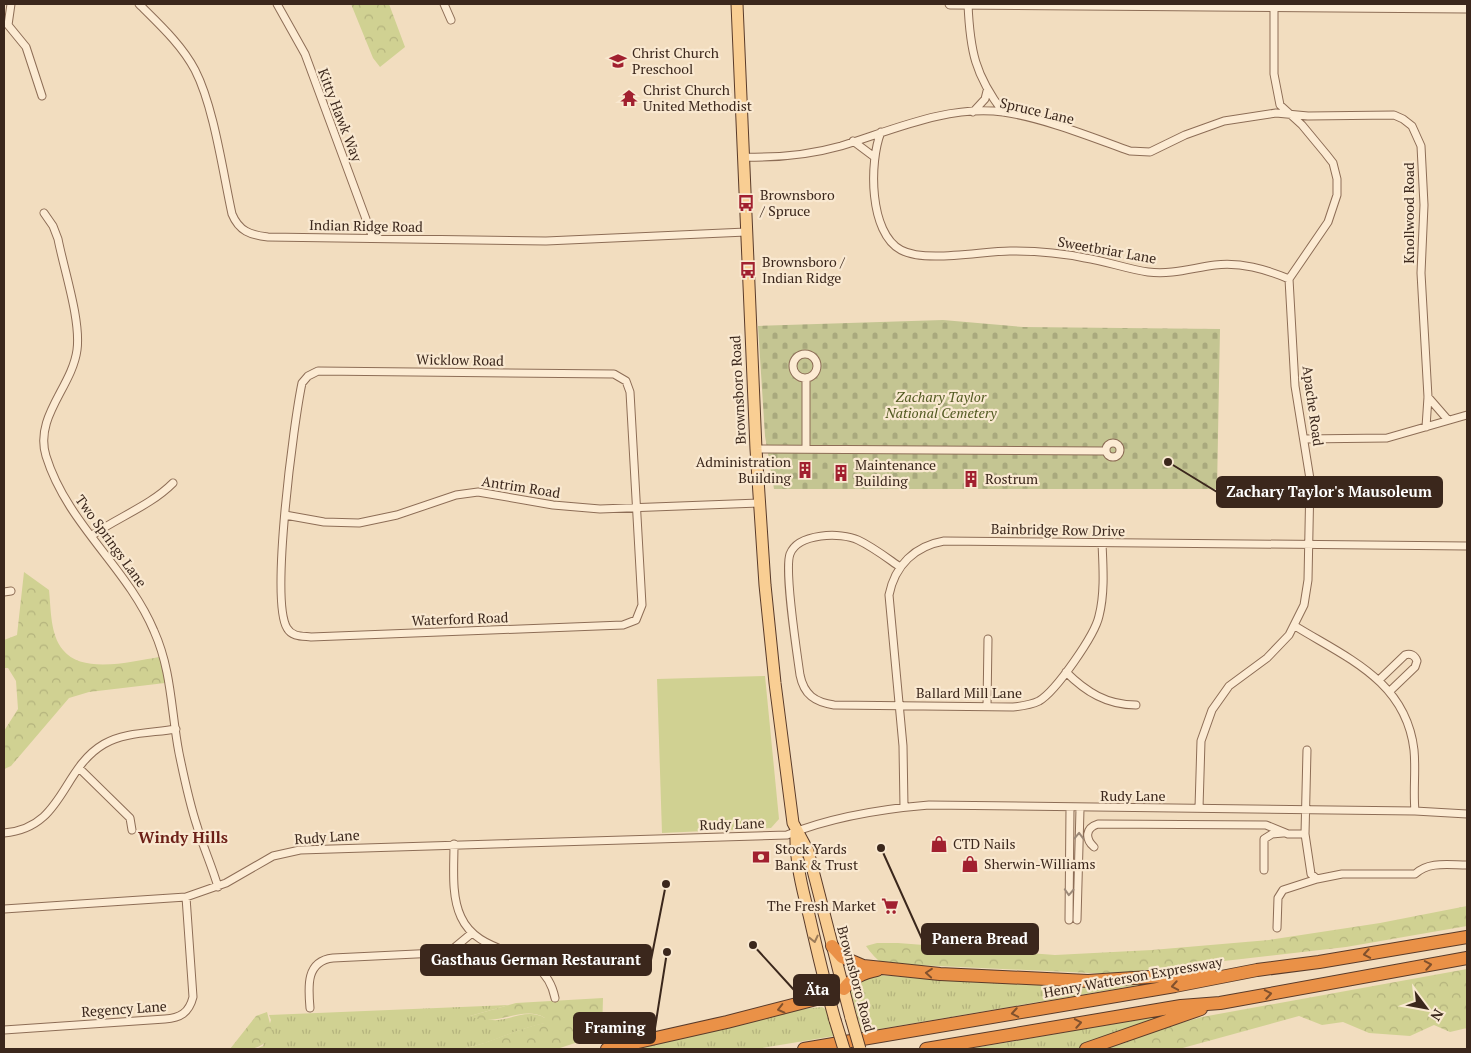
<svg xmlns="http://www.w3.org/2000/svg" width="1471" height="1053" viewBox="0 0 1471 1053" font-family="'PT Serif',serif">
	<defs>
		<pattern id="grass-tufts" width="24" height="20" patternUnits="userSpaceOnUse" patternTransform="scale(1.25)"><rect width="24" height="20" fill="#d0d192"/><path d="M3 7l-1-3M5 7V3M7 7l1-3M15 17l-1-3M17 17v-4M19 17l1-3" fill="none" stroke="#b4b37d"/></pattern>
		<pattern id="forest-crowns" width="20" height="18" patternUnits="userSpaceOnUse" patternTransform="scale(1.25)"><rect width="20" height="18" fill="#d0d192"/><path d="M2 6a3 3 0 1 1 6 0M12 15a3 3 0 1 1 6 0" fill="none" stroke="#b4b37d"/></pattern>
		<pattern id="cemetery-stones" width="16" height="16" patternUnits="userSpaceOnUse" patternTransform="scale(1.25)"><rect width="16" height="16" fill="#c4c592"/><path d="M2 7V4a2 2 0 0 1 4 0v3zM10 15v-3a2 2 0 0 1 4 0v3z" fill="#a9a97d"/></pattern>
	</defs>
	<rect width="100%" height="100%" fill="#f2ddbf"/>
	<path fill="url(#grass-tufts)" d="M878,975L966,981L1144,984L862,1032L850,989L860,981Z
		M509,1005L470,1016C479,1017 490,1021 498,1020C515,1018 529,1009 545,1018V1023C513,1030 491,1044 460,1049H256L263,1046L271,1020L269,1015Z
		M822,1007L827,1010L834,1036L756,1049H627L801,1009Z
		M1160,1016V1018L1077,1049H968Z"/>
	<path fill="url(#forest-crowns)" d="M351,4H389L405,47L380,67L373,58Z
		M24,572L49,590C51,608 50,635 63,650C83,675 133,661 160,657L165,683L89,692L69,698L11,766L4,769V731L18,709L16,681L8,668H4V640L17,635Z
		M1467,906V926L1346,947L1111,974L917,965C890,967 883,970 866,946L877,943H898L1055,955L1152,950L1269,940L1380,923Z
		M1467,969V1028L1450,1032L1434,1025L1410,1036L1369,1033L1343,1022L1322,1025L1299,1016L1179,1049H1105L1153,1031L1202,1017Z
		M603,998L602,1034L557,1049H460C490,1044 515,1029 544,1023L545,1018C522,1004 496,1029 470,1016L516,1003Z
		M267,1012L273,1035C257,1052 251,1049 230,1049L256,1016Z"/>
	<path fill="url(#cemetery-stones)" d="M943,320L1023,327L1220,329L1217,489H774L765,436L758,326Z"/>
	<path fill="#d0d192" d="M765,676L779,819L771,828L662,833L657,679Z"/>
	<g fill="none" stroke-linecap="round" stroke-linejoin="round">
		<g stroke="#8d6d56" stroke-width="9">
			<path id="minor" d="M11,4L8,25L26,47L42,96
				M139,4C159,24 182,45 195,70C214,107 223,173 232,214C239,231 250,235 268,237L546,241L746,232
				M277,4L305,54L373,238
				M444,4L451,20
				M968,4C970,51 975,75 1003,112
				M973,112L985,99L987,91
				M881,132C869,162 869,233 901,250C925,263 982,251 1010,251C1035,251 1061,253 1085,258C1106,261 1127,269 1148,272C1172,275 1192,268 1215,265C1241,262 1265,269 1289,279
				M853,141L873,156
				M743,157C776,158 809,155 841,146C893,130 947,105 1003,112C1044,118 1091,137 1130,151L1150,152L1185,135L1224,121L1276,113L1308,116L1394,115L1403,119L1412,126L1421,146L1424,205L1421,273L1428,397L1426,427
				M44,213L53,226L58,239C64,270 81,320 77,350C72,387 34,417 46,456C67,524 127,567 154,631C172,671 171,712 179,753C184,777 189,802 197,826C203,847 212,866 218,887
				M793 366a12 12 0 1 1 24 0a12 12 0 1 1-24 0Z
				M318,371L614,374L626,381L630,392L642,605L636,620L623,625L311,637C302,636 292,637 287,628C270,600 294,421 302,383L308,376Z
				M806,378V449
				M1428,397L1448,420
				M1304,439L1387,438L1467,415
				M1106 450a7 7 0 1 1 14 0a7 7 0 1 1-14 0Z
				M756,449L1106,451
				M285,515L324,522L359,523L397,515L456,495L478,492L553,505L600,509L759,503
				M91,536C118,517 150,506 173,483
				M900,567C887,558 873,547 858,540C841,532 798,533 790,554C784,570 797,653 800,675C804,695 815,702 834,705L1013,707C1023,706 1031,705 1039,701C1056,691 1095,635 1099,616C1105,593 1103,566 1102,543
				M4,592L11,591
				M1295,626C1347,658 1406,681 1414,750C1416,770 1413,791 1415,811
				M1066,672C1086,692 1107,705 1136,705
				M1379,680L1405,655C1410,653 1415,655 1417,661L1415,667L1390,691
				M987,706L988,639
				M1307,750L1305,834L1311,874L1317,879L1342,874H1415C1429,861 1449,865 1467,865
				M79,768L130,818L132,830
				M904,807L903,746L889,595C895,565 915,546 944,541L1467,546
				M1199,808L1201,741L1212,710L1229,686L1267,658L1289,635L1304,605L1308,580L1310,479L1295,386L1289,279L1328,222L1337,195V179L1333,163L1326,154L1302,125L1280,105L1274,74V4
				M4,833C64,828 61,769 104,744C124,732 153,733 176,729
				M454,844C454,867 451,896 461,917C481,961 544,943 555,998
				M1094,847C1085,839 1085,828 1098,824L1266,825L1288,834H1305
				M1264,870V839L1272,834L1283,833
				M4,909L186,897L226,883L273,856L300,850L787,835C831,817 881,809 929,805L1415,811L1467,814
				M1069,920L1070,808
				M1077,920L1080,809
				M1277,928L1278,898L1283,890L1317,879
				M310,1008C308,986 306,961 333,958L437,953L454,948L472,933
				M4,1030L165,1019C180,1018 189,1013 193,997L186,897"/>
		</g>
		<g stroke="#8d6d56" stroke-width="11">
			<path id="tertiary" d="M950,4L1467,8"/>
		</g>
		<g stroke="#5a3b2a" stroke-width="13">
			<path id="primary" d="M737,4L756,449L765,585L775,683L793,823L808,851L851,1018
				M796,832C795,860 802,888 809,915C817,950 825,985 835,1020"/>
		</g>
		<g stroke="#5a3b2a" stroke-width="14">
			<path id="motorway" d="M832,946L842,957L863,966L940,974L1088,981L1210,973
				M844,989C853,977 863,973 877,970
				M607,1049L727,1022L828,996
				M804,1049L1175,986L1257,970L1319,962L1467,937
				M926,1049L1181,1006L1220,1003L1467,958
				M1086,1049L1201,1009"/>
		</g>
		<use href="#minor" stroke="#fcebd3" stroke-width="7"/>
		<use href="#tertiary" stroke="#fcebd3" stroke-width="9"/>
		<use href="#primary" stroke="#f9ce93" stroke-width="11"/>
		<use href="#motorway" stroke="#ea9147" stroke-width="12"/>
		<g stroke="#5a3b2a" stroke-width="13" stroke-linecap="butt">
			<path id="primary-bridge" d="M851,1018L860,1049
				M835,1020L844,1049"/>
		</g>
		<use href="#primary-bridge" stroke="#f9ce93" stroke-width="11"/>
	</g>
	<defs><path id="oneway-chevron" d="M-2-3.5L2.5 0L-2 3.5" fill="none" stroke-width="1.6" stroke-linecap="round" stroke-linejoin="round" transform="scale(1.25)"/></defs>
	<g stroke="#9c8978">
		<use href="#oneway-chevron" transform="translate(1079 836) rotate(-89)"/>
		<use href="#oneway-chevron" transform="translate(1069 892) rotate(93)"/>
	</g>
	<use stroke="#9a7a58" href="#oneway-chevron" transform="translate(814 939) rotate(77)"/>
	<g stroke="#81512d">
		<use href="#oneway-chevron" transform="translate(1367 954) rotate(170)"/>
		<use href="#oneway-chevron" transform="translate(1428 965) rotate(-10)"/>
		<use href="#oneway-chevron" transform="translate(929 973) rotate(-175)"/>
		<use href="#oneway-chevron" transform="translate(1175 986) rotate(170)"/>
		<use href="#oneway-chevron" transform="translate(1268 994) rotate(-10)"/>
		<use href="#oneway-chevron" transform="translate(781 1009) rotate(166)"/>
		<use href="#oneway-chevron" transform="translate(1015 1013) rotate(170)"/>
		<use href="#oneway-chevron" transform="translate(1078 1023) rotate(-10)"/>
	</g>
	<defs>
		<g id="school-bare" transform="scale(1.35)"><path d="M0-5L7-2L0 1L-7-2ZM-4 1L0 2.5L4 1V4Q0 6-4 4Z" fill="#a1202f" stroke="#f9e8d0" stroke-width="2.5" paint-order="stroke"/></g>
		<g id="temple-bare" transform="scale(1.35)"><path d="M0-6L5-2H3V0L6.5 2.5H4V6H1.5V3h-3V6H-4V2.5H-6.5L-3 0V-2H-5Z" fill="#a1202f" stroke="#f9e8d0" stroke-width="2.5" paint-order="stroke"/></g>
		<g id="bus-bare" transform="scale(1.35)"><path d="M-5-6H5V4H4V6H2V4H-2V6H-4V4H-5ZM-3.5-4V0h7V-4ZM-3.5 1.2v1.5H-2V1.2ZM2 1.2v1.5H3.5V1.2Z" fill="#a1202f" stroke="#f9e8d0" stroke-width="2.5" paint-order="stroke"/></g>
		<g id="building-bare" transform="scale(1.35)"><path d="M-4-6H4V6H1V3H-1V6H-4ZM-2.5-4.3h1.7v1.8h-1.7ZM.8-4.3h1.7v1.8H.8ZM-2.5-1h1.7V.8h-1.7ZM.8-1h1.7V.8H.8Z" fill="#a1202f" stroke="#f9e8d0" stroke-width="2.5" paint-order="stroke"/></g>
		<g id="shop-bare" transform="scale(1.35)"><path d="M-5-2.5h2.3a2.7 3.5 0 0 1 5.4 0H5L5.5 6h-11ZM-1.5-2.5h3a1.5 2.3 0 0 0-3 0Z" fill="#a1202f" stroke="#f9e8d0" stroke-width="2.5" paint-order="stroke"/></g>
		<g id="bank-bare" transform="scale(1.35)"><path d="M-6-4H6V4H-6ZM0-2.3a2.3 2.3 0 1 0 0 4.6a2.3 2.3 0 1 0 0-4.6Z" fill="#a1202f" stroke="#f9e8d0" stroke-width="2.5" paint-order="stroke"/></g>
		<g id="supermarket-bare" transform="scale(1.35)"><path d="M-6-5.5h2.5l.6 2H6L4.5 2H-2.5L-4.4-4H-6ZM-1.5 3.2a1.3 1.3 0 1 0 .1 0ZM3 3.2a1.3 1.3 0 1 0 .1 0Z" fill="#a1202f" stroke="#f9e8d0" stroke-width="2.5" paint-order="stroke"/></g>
	</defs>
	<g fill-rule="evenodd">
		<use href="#school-bare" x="618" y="61"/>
		<use href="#temple-bare" x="629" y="98"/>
		<use href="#bus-bare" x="746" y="203"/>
		<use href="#bus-bare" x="748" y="270"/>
		<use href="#building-bare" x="805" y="470"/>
		<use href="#building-bare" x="841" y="473"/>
		<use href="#building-bare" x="971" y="479"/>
		<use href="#shop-bare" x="939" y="844"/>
		<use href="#bank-bare" x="761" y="857"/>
		<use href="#shop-bare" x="970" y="864"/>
		<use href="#supermarket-bare" x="890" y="906"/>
	</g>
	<g text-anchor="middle" stroke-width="4.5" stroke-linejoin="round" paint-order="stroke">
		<g font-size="14" fill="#3b271c" stroke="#f9e8d0" text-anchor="start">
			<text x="632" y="58">Christ Church<tspan x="632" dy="16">Preschool</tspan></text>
			<text x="643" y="95">Christ Church<tspan x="643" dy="16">United Methodist</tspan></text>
			<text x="760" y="200">Brownsboro<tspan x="760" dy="16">/ Spruce</tspan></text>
			<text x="762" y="267">Brownsboro /<tspan x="762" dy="16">Indian Ridge</tspan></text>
			<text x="791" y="467" text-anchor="end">Administration<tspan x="791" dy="16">Building</tspan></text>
			<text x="855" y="470">Maintenance<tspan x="855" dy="16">Building</tspan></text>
			<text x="985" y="484">Rostrum</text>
			<text x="953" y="849">CTD Nails</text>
			<text x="775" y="854">Stock Yards<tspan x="775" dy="16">Bank &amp; Trust</tspan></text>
			<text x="984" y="869">Sherwin-Williams</text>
			<text x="876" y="911" text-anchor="end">The Fresh Market</text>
		</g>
		<g font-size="14" fill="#3b271c" stroke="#f9e8d0">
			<text transform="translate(1037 111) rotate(13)" y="5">Spruce Lane</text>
			<text transform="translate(340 115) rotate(69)" y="5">Kitty Hawk Way</text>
			<text transform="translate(1409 213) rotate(-90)" y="5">Knollwood Road</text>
			<text transform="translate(366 226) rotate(1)" y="5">Indian Ridge Road</text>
			<text transform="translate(1107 250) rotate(10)" y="5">Sweetbriar Lane</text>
			<text transform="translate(460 360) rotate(1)" y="5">Wicklow Road</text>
			<text transform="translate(738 390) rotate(-93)" y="5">Brownsboro Road</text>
			<text transform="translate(1313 406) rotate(82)" y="5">Apache Road</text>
			<text transform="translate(521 487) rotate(9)" y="5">Antrim Road</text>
			<text transform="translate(1058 530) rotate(1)" y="5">Bainbridge Row Drive</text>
			<text transform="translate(111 541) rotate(54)" y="5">Two Springs Lane</text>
			<text transform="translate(460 619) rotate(-2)" y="5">Waterford Road</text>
			<text x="969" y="698">Ballard Mill Lane</text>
			<text x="1133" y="801">Rudy Lane</text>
			<text transform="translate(732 824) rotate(-2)" y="5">Rudy Lane</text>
			<text transform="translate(327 837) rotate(-4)" y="5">Rudy Lane</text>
			<text transform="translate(1133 977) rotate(-10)" y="5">Henry Watterson Expressway</text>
			<text transform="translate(856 979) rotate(75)" y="5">Brownsboro Road</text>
			<text transform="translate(124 1009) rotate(-4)" y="5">Regency Lane</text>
		</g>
		<g font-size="14" font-style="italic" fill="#515920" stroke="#f9e8d0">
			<text x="941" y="402">Zachary Taylor<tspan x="941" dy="16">National Cemetery</tspan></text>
		</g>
		<g font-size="16" font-weight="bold" fill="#6c1f17" stroke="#f9e8d0">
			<text x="183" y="843">Windy Hills</text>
		</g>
	</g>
	<path fill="none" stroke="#3b271c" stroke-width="2" d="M1168 462L1217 492M881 848L922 939M666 884L651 960M753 945L794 990M667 952L655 1028"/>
	<g fill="#3b271c" stroke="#f9e8d0" stroke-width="2">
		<circle cx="1168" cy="462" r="5"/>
		<circle cx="881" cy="848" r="5"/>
		<circle cx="666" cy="884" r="5"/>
		<circle cx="753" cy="945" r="5"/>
		<circle cx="667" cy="952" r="5"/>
	</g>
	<g fill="#3b271c" stroke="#3b271c" stroke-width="2">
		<rect x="1217" y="477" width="225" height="30" rx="5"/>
		<rect x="922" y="924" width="116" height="30" rx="5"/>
		<rect x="421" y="945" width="230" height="30" rx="5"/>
		<rect x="794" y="975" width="45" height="30" rx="5"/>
		<rect x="574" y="1013" width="81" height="30" rx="5"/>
	</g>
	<g font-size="15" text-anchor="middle" font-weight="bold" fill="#fff">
		<text x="1329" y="497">Zachary Taylor's Mausoleum</text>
		<text x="980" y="944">Panera Bread</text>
		<text x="536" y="965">Gasthaus German Restaurant</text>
		<text x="817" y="995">Äta</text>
		<text x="615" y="1033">Framing</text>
	</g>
	<rect width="1471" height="1053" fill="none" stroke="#3b271c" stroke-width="10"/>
	<g transform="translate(1426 1008) rotate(122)" stroke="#f9e8d0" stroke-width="4" paint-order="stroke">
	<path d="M0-4L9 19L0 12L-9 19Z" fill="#3b271c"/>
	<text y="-8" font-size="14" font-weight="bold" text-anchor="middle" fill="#3b271c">N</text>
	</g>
</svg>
